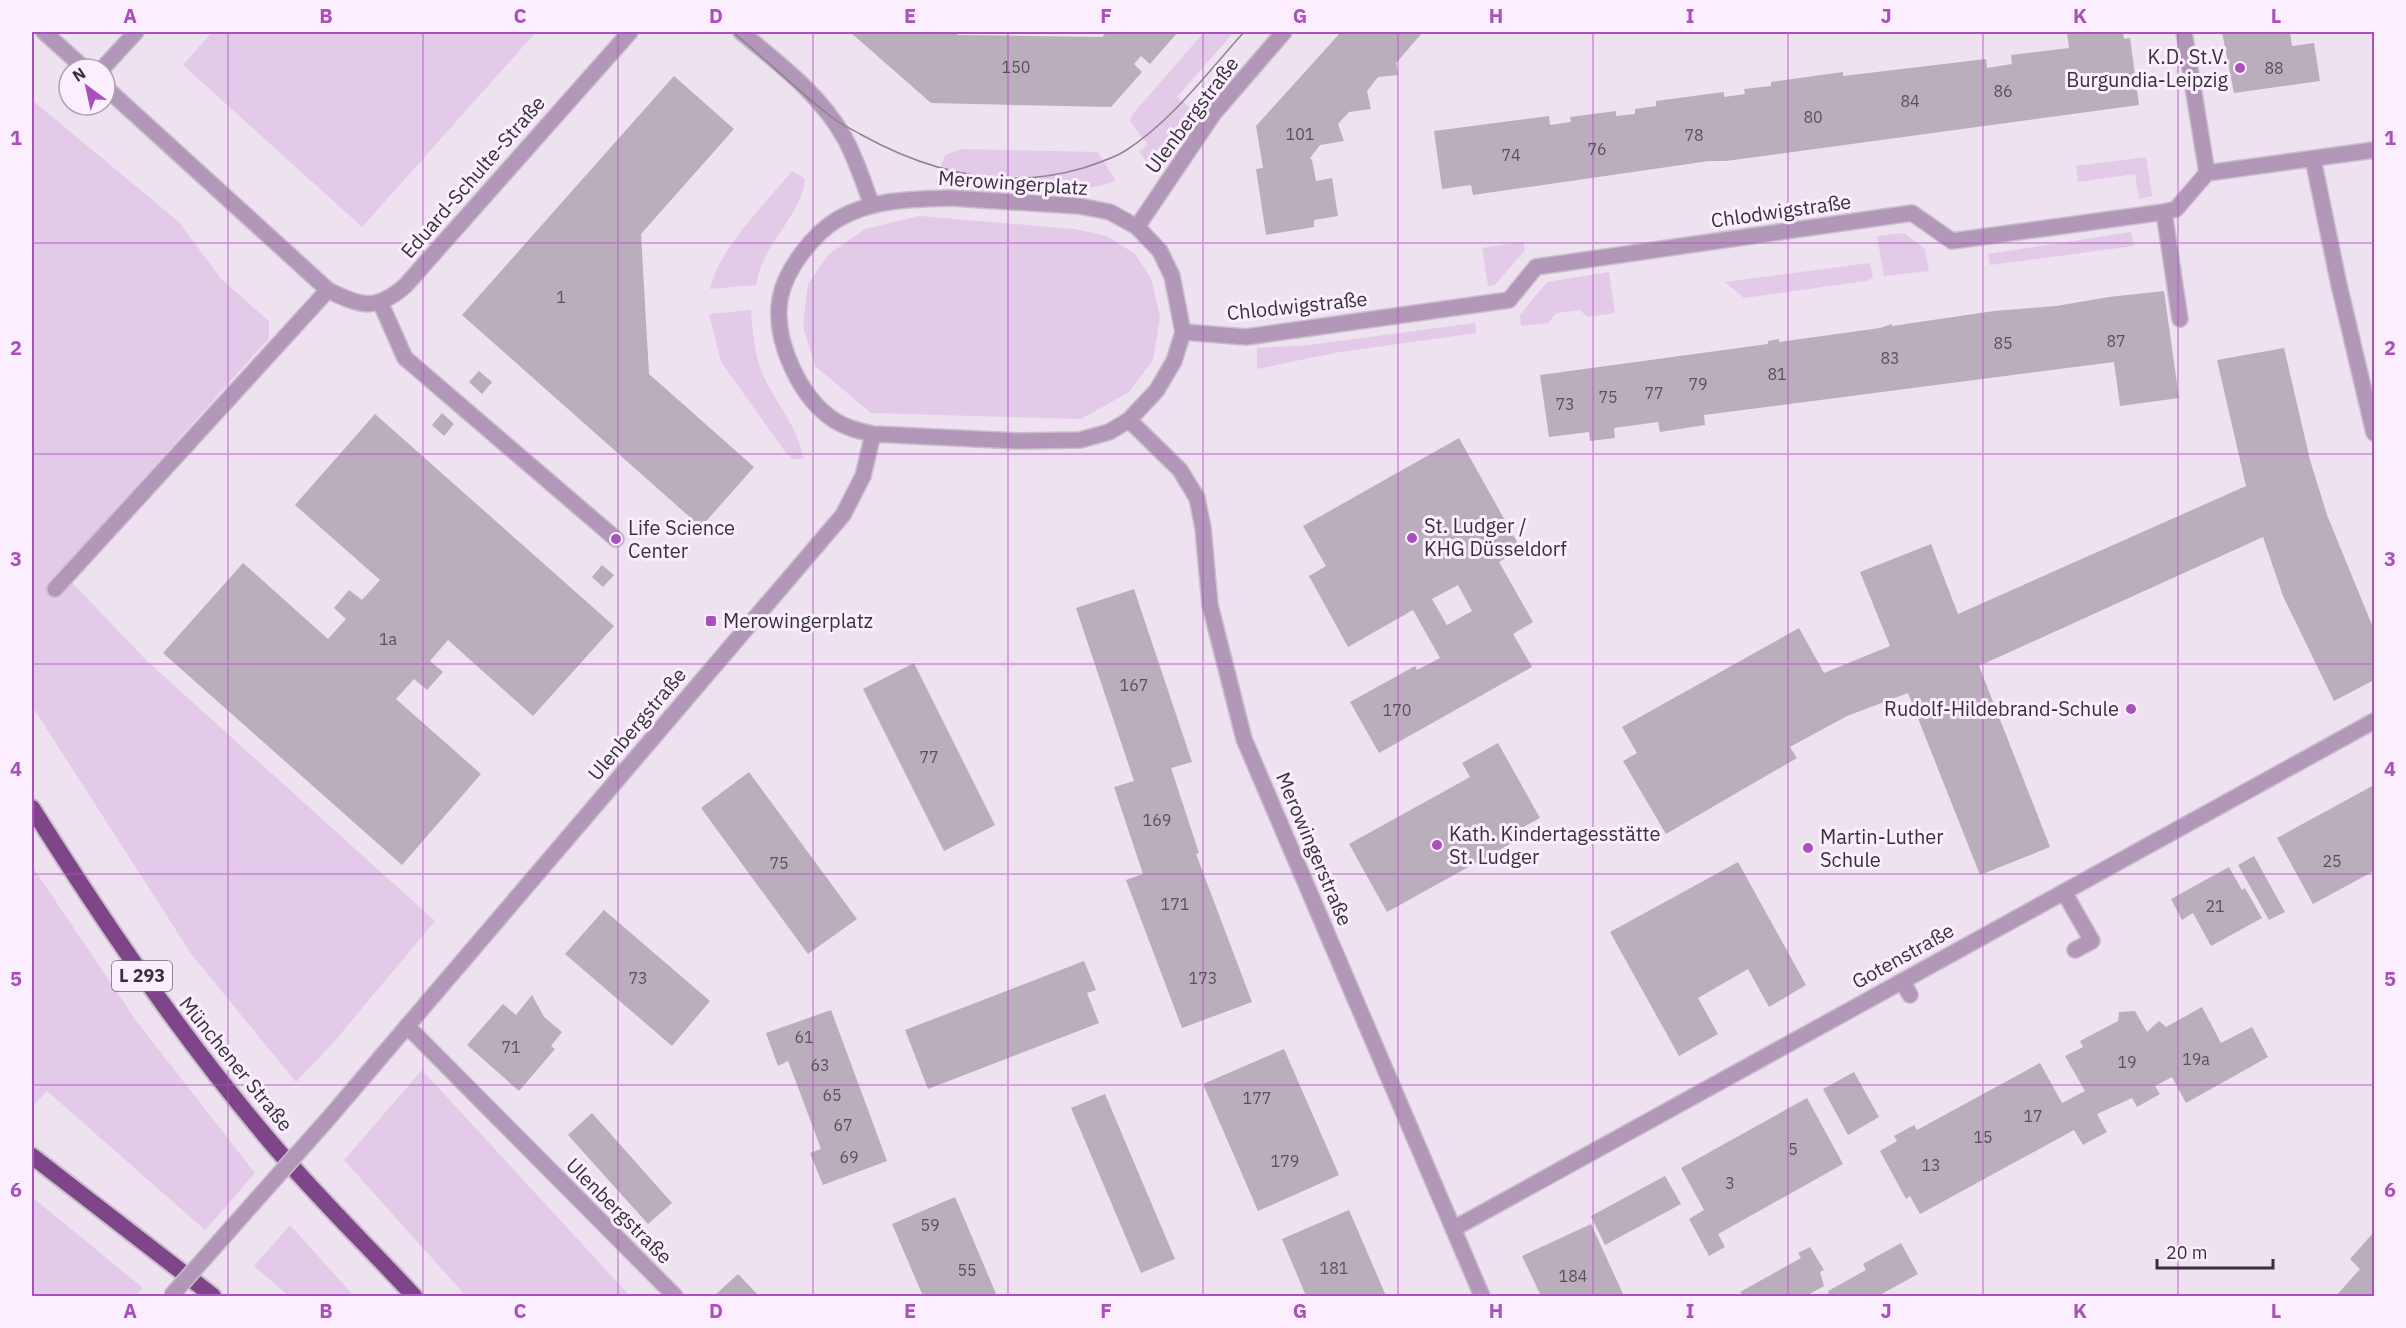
<svg xmlns="http://www.w3.org/2000/svg" width="2406" height="1328" viewBox="0 0 2406 1328" font-family="'IBM Plex Sans',sans-serif">
	<rect width="100%" height="100%" fill="#eee1f0"/>
	<path fill="#e3cae9" d="M212,32H536L362,227L183,65Z
		M1204,32H1234L1177,97L1194,111L1147,163L1139,151L1148,145L1130,121L1132,115Z
		M32,100L179,222L221,279L269,321V338L61,571L147,661L435,921L333,1043L296,1082L192,955L32,706Z
		M962,149L1098,152L1116,181C1067,197 984,200 935,182L945,155Z
		M2146,157L2152,196L2139,199L2135,174L2078,182L2076,166Z
		M792,171L805,179C801,217 763,242 756,285L710,289C719,248 765,204 792,171Z
		M920,216L1075,229L1107,236L1135,254L1151,278L1160,317L1153,360L1129,392L1081,419L871,413L815,366L803,326L808,284L829,254L865,229Z
		M2131,232L2134,246L1990,265L1988,254Z
		M1904,233L1925,249L1929,271L1884,276L1877,236Z
		M1523,242L1525,250L1495,285L1488,286L1482,248Z
		M1870,263L1873,278L1866,281L1744,298L1725,282Z
		M1609,272L1615,313L1587,317L1580,310L1556,313L1548,323L1521,326L1520,315L1547,282Z
		M751,310C753,334 754,357 765,379C780,410 796,424 804,459H793L786,453L721,362L709,314Z
		M1475,323L1476,333L1334,353L1257,369V348L1309,345Z
		M32,866L137,1022L255,1173L205,1230L47,1091L32,1107Z
		M422,1070L630,1296H466L344,1160Z
		M32,1197L143,1288L135,1296H32Z
		M290,1225L354,1296H289L254,1266Z"/>
	<path fill="#baaebc" fill-rule="evenodd" d="M850,32H954L958,35L1102,37L1107,32H1178L1150,64L1141,56L1134,64L1142,72L1111,107L931,103Z
		M1341,32H1423L1396,63L1398,75L1378,77L1367,91L1371,109L1349,112L1338,124L1344,141L1320,145L1310,158L1312,160L1316,181L1332,178L1338,216L1314,220V227L1266,235L1256,169L1263,168L1256,126Z
		M2067,32H2123L2124,39L2130,38L2139,105L1726,161H1709L1473,195L1471,185L1442,189L1434,131L1549,116L1550,125L1571,122L1570,117L1616,111V116L1635,114V109L1656,106V101L1724,92V97L1745,94L1744,89L1771,86V82L1843,72V76L1986,59L1987,68L2012,64L2011,55L2069,48Z
		M2222,32H2290L2292,46L2314,43L2320,81L2234,93Z
		M674,76L734,129L641,234L649,374L754,467L701,527L462,315Z
		M2164,291L2179,398L2120,406L2114,362L1704,415L1705,425L1660,432L1658,422L1614,428L1615,438L1590,441L1589,432L1549,437L1540,375L1768,344V341L1779,339V342L1880,328L1892,324V326L1994,311L2056,306L2109,297Z
		M2284,348L2310,460L2327,515L2374,630V680L2334,701L2283,596L2263,537L1979,666L2050,847L1980,875L1908,693L1847,716L1790,747L1797,758L1666,834L1623,761L1637,753L1622,727L1799,628L1824,673L1890,646L1860,572L1931,544L1958,614L2246,486L2217,360Z
		M479,371L492,382L482,394L469,382Z
		M442,413L454,424L444,436L432,425Z
		M375,414L614,626L533,716L448,640L430,661L443,672L427,690L414,679L396,699L481,774L402,865L163,653L243,563L328,639L346,619L334,608L349,590L362,600L380,580L295,505Z
		M1459,438L1521,549L1499,562L1533,622L1513,634L1532,667L1379,753L1350,702L1415,666L1417,670L1440,658L1413,610L1348,647L1309,576L1326,566L1303,526ZM1458,585L1472,611L1447,625L1432,599Z
		M602,565L614,575L603,587L592,577Z
		M1134,589L1192,762L1171,768L1199,853L1196,854L1252,1002L1182,1028L1126,880L1143,874L1114,787L1134,781L1076,608Z
		M914,663L995,825L944,851L863,689Z
		M1498,743L1540,818L1508,835L1512,843L1387,912L1349,844L1470,777L1462,763Z
		M749,772L857,919L808,954L701,808Z
		M2374,785V871L2313,904L2277,838Z
		M2254,856L2285,912L2269,920L2238,865Z
		M1738,862L1806,985L1769,1007L1748,969L1698,998L1718,1034L1679,1056L1610,932Z
		M2229,867L2242,890L2245,888L2262,918L2211,946L2193,913L2182,920L2171,899Z
		M604,910L710,1001L672,1046L565,954Z
		M1084,961L1096,990L1087,993L1099,1023L928,1089L905,1030Z
		M532,995L544,1017L562,1032L551,1046L555,1049L519,1091L467,1045L503,1004L516,1015Z
		M2202,1007L2221,1043L2252,1027L2268,1057L2186,1103L2172,1077L2155,1086L2160,1094L2137,1107L2132,1098L2097,1114L2107,1132L2083,1145L2074,1130L1920,1214L1910,1196L1906,1199L1880,1151L1897,1141L1894,1136L1914,1125L1917,1130L2040,1063L2062,1103L2085,1091L2065,1056L2083,1047L2080,1041L2118,1021L2119,1012L2135,1011L2147,1032L2159,1021L2166,1027Z
		M831,1010L887,1161L823,1185L810,1153L821,1149L799,1090L788,1061L778,1066L766,1033Z
		M1284,1049L1339,1175L1258,1211L1203,1084Z
		M1854,1072L1879,1117L1848,1135L1823,1089Z
		M1105,1094L1175,1259L1141,1273L1071,1108Z
		M1807,1098L1843,1164L1718,1234L1725,1247L1709,1256L1689,1219L1704,1210L1681,1168Z
		M592,1113L672,1203L648,1224L568,1135Z
		M1665,1176L1681,1204L1605,1245L1591,1216Z
		M955,1197L980,1256L997,1296H923L892,1224Z
		M1349,1210L1386,1296H1306L1282,1239Z
		M1591,1224L1624,1296H1541L1522,1256Z
		M2374,1232V1296H2336L2360,1269L2350,1259Z
		M1901,1243L1918,1274L1878,1296H1823L1829,1293L1828,1291L1866,1270L1863,1264Z
		M1810,1247L1824,1270L1820,1272L1824,1286L1806,1296H1743L1740,1292L1801,1258L1798,1253Z
		M738,1274L759,1296H714Z"/>
	<g fill="none" stroke-linecap="round" stroke-linejoin="round">
		<g stroke="#c9becb" stroke-width="18">
			<path id="service" d="M2164,212L2180,319
				M381,304L405,358L616,539
				M2064,892L2092,941L2075,950
				M1902,981L1910,995"/>
		</g>
		<g stroke="#c9becb" stroke-width="18">
			<path id="pedestrian" d="M55,589L328,290"/>
		</g>
		<g stroke="#c9becb" stroke-width="18">
			<path id="minor" d="M44,32L85,69
				M741,32C778,63 820,94 844,137C856,158 863,182 872,205
				M2184,32L2207,173
				M102,69L136,32
				M105,87L328,290C361,307 376,311 405,286L630,32
				M2313,159L2339,285L2374,433
				M1183,332L1246,337L1509,300L1536,267L1912,213L1952,241L2164,212L2176,209L2207,173L2374,150
				M1129,420L1180,470L1197,498L1203,528L1210,605L1244,739L1482,1296
				M407,1026L675,1296
				M1453,1229L2374,721"/>
		</g>
		<g stroke="#c9becb" stroke-width="18">
			<path id="tertiary" d="M950,198L1079,206L1110,212L1137,227L1160,251L1172,276L1183,332L1174,361L1157,390L1129,420L1109,432L1080,440L1019,441L873,434C860,431 846,428 834,420C800,398 773,340 780,299C785,270 813,234 838,219C873,199 911,199 950,198Z
				M1137,227L1214,113L1284,32
				M328,1119L843,515L863,476L873,434"/>
		</g>
		<g stroke="#c9becb" stroke-width="20">
			<path id="trunk" d="M32,808C103,921 177,1030 263,1133C310,1190 364,1242 414,1296
				M32,1156L213,1296"/>
		</g>
		<use href="#service" stroke="#b397b9" stroke-width="15"/>
		<use href="#pedestrian" stroke="#b397b9" stroke-width="15"/>
		<use href="#minor" stroke="#b397b9" stroke-width="15"/>
		<use href="#tertiary" stroke="#b397b9" stroke-width="15"/>
		<use href="#trunk" stroke="#7e4688" stroke-width="16"/>
		<path stroke="#8d848f" stroke-width="1.5" d="M733,32C765,59 796,89 829,115C838,123 850,128 860,134C930,173 1006,191 1083,168C1098,163 1112,159 1125,151C1172,121 1207,73 1244,32"/>
		<g stroke="#c9becb" stroke-width="18" stroke-linecap="butt">
			<path id="tertiary-bridge" d="M171,1296L328,1119"/>
		</g>
		<use href="#tertiary-bridge" stroke="#b397b9" stroke-width="15"/>
	</g>
	<path fill="none" stroke="#a950bc" stroke-width="1.5" stroke-opacity="0.55" d="M228,32V1296M423,32V1296M618,32V1296M813,32V1296M1008,32V1296M1203,32V1296M1398,32V1296M1593,32V1296M1788,32V1296M1983,32V1296M2178,32V1296M32,243H2374M32,454H2374M32,664H2374M32,874H2374M32,1085H2374"/>
	<g fill="#a950bc" stroke="#fbeefe" stroke-width="2">
		<circle cx="2240" cy="68" r="6"/>
		<circle cx="1412" cy="538" r="6"/>
		<circle cx="616" cy="539" r="6"/>
		<rect x="705" y="615" width="12" height="12" rx="3"/>
		<circle cx="2131" cy="709" r="6"/>
		<circle cx="1437" cy="845" r="6"/>
		<circle cx="1808" cy="848" r="6"/>
	</g>
	<g text-anchor="middle" stroke-width="6" stroke-linejoin="round" paint-order="stroke">
		<g font-size="16" fill="#585159">
			<text x="1016" y="73">150</text>
			<text x="2274" y="74">88</text>
			<text x="2003" y="97">86</text>
			<text x="1910" y="107">84</text>
			<text x="1813" y="123">80</text>
			<text x="1300" y="140">101</text>
			<text x="1694" y="141">78</text>
			<text x="1597" y="155">76</text>
			<text x="1511" y="161">74</text>
			<text x="561" y="303">1</text>
			<text x="2116" y="347">87</text>
			<text x="2003" y="349">85</text>
			<text x="1890" y="364">83</text>
			<text x="1777" y="380">81</text>
			<text x="1698" y="390">79</text>
			<text x="1654" y="399">77</text>
			<text x="1608" y="403">75</text>
			<text x="1565" y="410">73</text>
			<text x="388" y="645">1a</text>
			<text x="1134" y="691">167</text>
			<text x="1397" y="716">170</text>
			<text x="929" y="763">77</text>
			<text x="1157" y="826">169</text>
			<text x="2332" y="867">25</text>
			<text x="779" y="869">75</text>
			<text x="1175" y="910">171</text>
			<text x="2215" y="912">21</text>
			<text x="638" y="984">73</text>
			<text x="1203" y="984">173</text>
			<text x="804" y="1043">61</text>
			<text x="511" y="1053">71</text>
			<text x="2196" y="1065">19a</text>
			<text x="2127" y="1068">19</text>
			<text x="820" y="1071">63</text>
			<text x="832" y="1101">65</text>
			<text x="1257" y="1104">177</text>
			<text x="2033" y="1122">17</text>
			<text x="843" y="1131">67</text>
			<text x="1983" y="1143">15</text>
			<text x="1793" y="1155">5</text>
			<text x="849" y="1163">69</text>
			<text x="1285" y="1167">179</text>
			<text x="1931" y="1171">13</text>
			<text x="1730" y="1189">3</text>
			<text x="930" y="1231">59</text>
			<text x="1334" y="1274">181</text>
			<text x="967" y="1276">55</text>
			<text x="1573" y="1282">184</text>
		</g>
		<rect fill="#fbeefe" stroke="#726a73" stroke-width="1.5" x="112" y="961" width="60" height="30" rx="4.5"/>
		<g font-size="18" font-weight="bold" fill="#373238">
			<text x="142" y="982">L 293</text>
		</g>
		<g font-size="20" fill="#373238" stroke="#fbeefe" text-anchor="start">
			<text x="2228" y="64" text-anchor="end">K.D. St.V.<tspan x="2228" dy="23">Burgundia-Leipzig</tspan></text>
			<text x="1424" y="533">St. Ludger /<tspan x="1424" dy="23">KHG Düsseldorf</tspan></text>
			<text x="628" y="535">Life Science<tspan x="628" dy="23">Center</tspan></text>
			<text x="723" y="628">Merowingerplatz</text>
			<text x="2119" y="716" text-anchor="end">Rudolf-Hildebrand-Schule</text>
			<text x="1449" y="841">Kath. Kindertagesstätte<tspan x="1449" dy="23">St. Ludger</tspan></text>
			<text x="1820" y="844">Martin-Luther<tspan x="1820" dy="23">Schule</tspan></text>
		</g>
		<g font-size="20" fill="#373238" stroke="#fbeefe">
			<text transform="translate(1192 115) rotate(-53)" y="7">Ulenbergstraße</text>
			<text transform="translate(473 177) rotate(-49)" y="7">Eduard-Schulte-Straße</text>
			<text transform="translate(1013 183) rotate(4)" y="7">Merowingerplatz</text>
			<text transform="translate(1781 211) rotate(-8)" y="7">Chlodwigstraße</text>
			<text transform="translate(1297 306) rotate(-6)" y="7">Chlodwigstraße</text>
			<text transform="translate(637 724) rotate(-50)" y="7">Ulenbergstraße</text>
			<text transform="translate(1314 849) rotate(67)" y="7">Merowingerstraße</text>
			<text transform="translate(1903 956) rotate(-29)" y="7">Gotenstraße</text>
			<text transform="translate(236 1064) rotate(51)" y="7">Münchener Straße</text>
			<text transform="translate(619 1211) rotate(45)" y="7">Ulenbergstraße</text>
		</g>
	</g>
	<rect width="2406" height="1328" fill="none" stroke="#fbeefe" stroke-width="66"/>
	<g transform="translate(87 87) rotate(327)"><circle r="28" fill="#fbeefe" stroke="#ada3af" stroke-width="1.5"/>
	<path d="M0-4.5L10 22L0 15L-10 22Z" fill="#a950bc"/>
	<text y="-9" font-size="16" font-weight="bold" text-anchor="middle" fill="#373238">N</text>
	</g>
	<path d="M2157 1259v9h116v-9" fill="none" stroke="#373238" stroke-width="3"/>
	<text x="2166" y="1259" font-size="18" fill="#373238" stroke="#fbeefe" stroke-width="4.5" paint-order="stroke">20 m</text>
	<rect x="33" y="33" width="2340" height="1262" fill="none" stroke="#a950bc" stroke-width="2"/>
	<g font-size="20" text-anchor="middle" font-weight="bold" fill="#a950bc">
		<text x="130" y="23">A</text>
		<text x="326" y="23">B</text>
		<text x="520" y="23">C</text>
		<text x="716" y="23">D</text>
		<text x="910" y="23">E</text>
		<text x="1106" y="23">F</text>
		<text x="1300" y="23">G</text>
		<text x="1496" y="23">H</text>
		<text x="1690" y="23">I</text>
		<text x="1886" y="23">J</text>
		<text x="2080" y="23">K</text>
		<text x="2276" y="23">L</text>
		<text x="16" y="145">1</text>
		<text x="2390" y="145">1</text>
		<text x="16" y="355">2</text>
		<text x="2390" y="355">2</text>
		<text x="16" y="566">3</text>
		<text x="2390" y="566">3</text>
		<text x="16" y="776">4</text>
		<text x="2390" y="776">4</text>
		<text x="16" y="986">5</text>
		<text x="2390" y="986">5</text>
		<text x="16" y="1197">6</text>
		<text x="2390" y="1197">6</text>
		<text x="130" y="1318">A</text>
		<text x="326" y="1318">B</text>
		<text x="520" y="1318">C</text>
		<text x="716" y="1318">D</text>
		<text x="910" y="1318">E</text>
		<text x="1106" y="1318">F</text>
		<text x="1300" y="1318">G</text>
		<text x="1496" y="1318">H</text>
		<text x="1690" y="1318">I</text>
		<text x="1886" y="1318">J</text>
		<text x="2080" y="1318">K</text>
		<text x="2276" y="1318">L</text>
	</g>
</svg>
